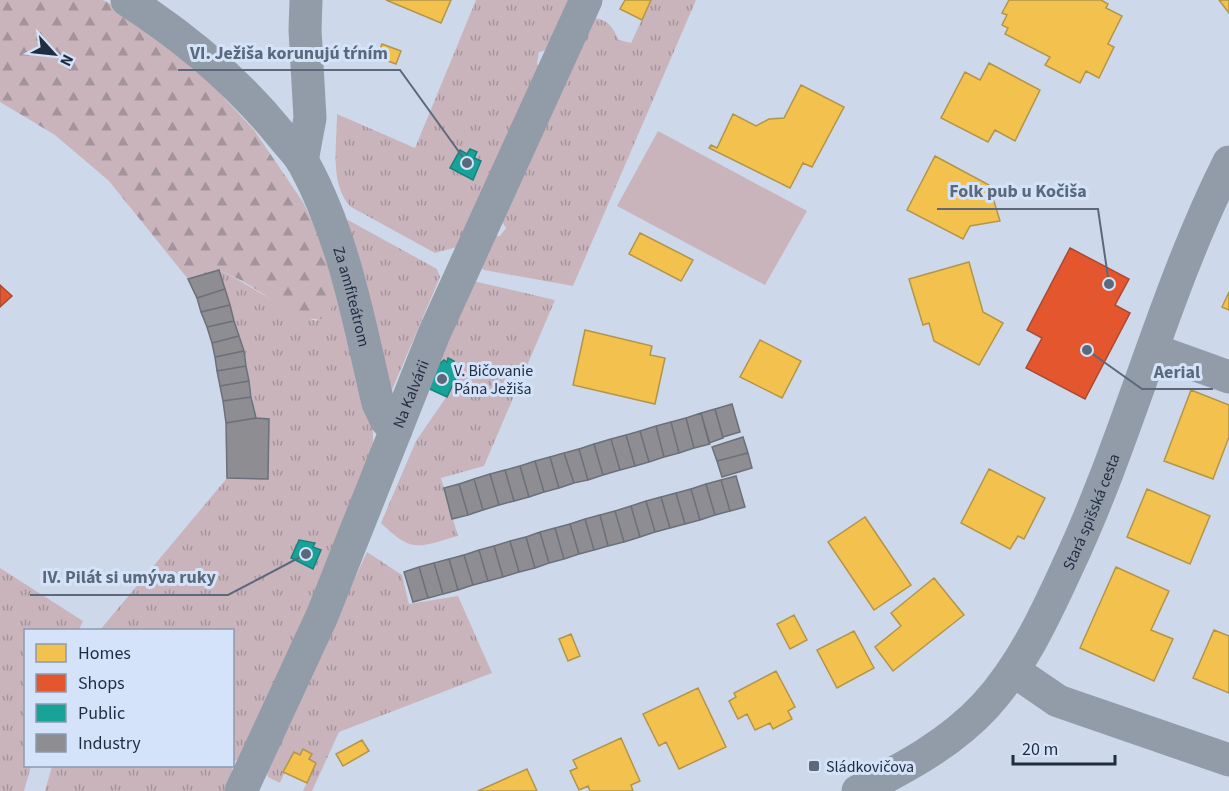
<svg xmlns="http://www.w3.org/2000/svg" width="1229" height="791" viewBox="0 0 1229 791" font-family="'Source Sans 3',sans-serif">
	<defs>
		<pattern id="grass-tufts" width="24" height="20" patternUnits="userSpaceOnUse" patternTransform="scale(1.5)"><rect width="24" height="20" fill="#cab4bc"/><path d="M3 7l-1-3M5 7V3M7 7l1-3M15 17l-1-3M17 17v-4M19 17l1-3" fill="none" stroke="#a3939a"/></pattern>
		<pattern id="forest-firs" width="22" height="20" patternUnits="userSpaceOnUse" patternTransform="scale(1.5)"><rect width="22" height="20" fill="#cab4bc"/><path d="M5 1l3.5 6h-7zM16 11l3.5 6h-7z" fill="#a3939a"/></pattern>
	</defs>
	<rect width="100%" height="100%" fill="#cdd9ea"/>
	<path fill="url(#grass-tufts)" d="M476,0H572L551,49L539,52L537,64L542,69L457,247L435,253L351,207C329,185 337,144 337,114L415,148Z
		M651,0H696L573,286L484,270L481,267L493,236H500L506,228L500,218L594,18C609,20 612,27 619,40L631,43Z
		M348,220L437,269L440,277L389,397L345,221Z
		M219,270C253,286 281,309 316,321L338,290L373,430V449L298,641L243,757L233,762L232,630H100L227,478L267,479L269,419L256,418L244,351Z
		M473,281L555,300L484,466L441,478L458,536C418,547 413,554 381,523L416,441L449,393L457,376L454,361L449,358L436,367Z
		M367,552L402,575L409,604L458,596L492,673L339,732L312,791H303L316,763L309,759L311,754L303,749L300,755L294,752L280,783L268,777L266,768Z
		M0,568L83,621L79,630H26V766H31L24,791H0Z
		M52,766H231L234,775L227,791H45Z"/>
	<path fill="url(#forest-firs)" d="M0,0H103L118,8L204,76L254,130L303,202L332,262L338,290L328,317C299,327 273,299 249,285C240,279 229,275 219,270L188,279L109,181L55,135L0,102Z"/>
	<path fill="#cab4bc" d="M658,131L807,211L765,285L617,206Z"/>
	<path fill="#f2c14e" stroke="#b3954a" stroke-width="1.5" d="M386,0H451L441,23Z
		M625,0H651L642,20L620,9Z
		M1009,0H1101L1108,4L1106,8L1122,16L1108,44L1114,47L1099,78L1086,71L1080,83L1045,65L1050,57L1005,34L1008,28L1002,25L1007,15L1002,13Z
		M1219,0H1229V13Z
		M382,44L401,51L396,64L377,57Z
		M989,63L1040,90L1015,141L995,130L988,142L941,118L965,72L980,80Z
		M801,85L844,107L812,167L803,163L790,188L709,148L711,145L717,148L733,114L756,126L769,119L784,118Z
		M935,156L989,185L1000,221L970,226L963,239L907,210Z
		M640,233L693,260L681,281L629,254Z
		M969,262L983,312L1003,323L979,365L934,341L929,323L923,325L909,279Z
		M1229,292V310L1222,307Z
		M585,330L652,346L650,355L665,358L655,404L573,385Z
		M760,340L801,361L782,398L740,377Z
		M1191,390L1229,405V437L1213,479L1164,461Z
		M989,469L1045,498L1024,539L1018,536L1010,549L961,523Z
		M1147,489L1210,516L1190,564L1127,537Z
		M865,517L911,585L874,610L828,542Z
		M1116,567L1169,591L1151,630L1173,639L1154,681L1080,648Z
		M934,578L964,615L893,671L875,647L901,626L891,613Z
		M794,615L807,640L790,649L777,624Z
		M1214,630L1229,636V693L1193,678Z
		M854,631L874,668L837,688L817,650Z
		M571,634L580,656L568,661L559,639Z
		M776,671L795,707L788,711L792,719L773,729L770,723L755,730L747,714L738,719L729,701L736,697L734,693Z
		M698,688L726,747L679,769L666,742L659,746L643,714Z
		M621,738L640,781L631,785L633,791H590L588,786L579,790L570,771L577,768L573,760Z
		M362,740L369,751L343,766L336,754Z
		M303,749L312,754L309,759L316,763L307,783L283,772L294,752L300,755Z
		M527,769L537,791H478Z"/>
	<path fill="#e4572e" stroke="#a94a34" stroke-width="1.5" d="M1070,248L1129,279L1115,305L1130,313L1085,399L1026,368L1042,338L1027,330Z
		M0,285L12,296L0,307Z"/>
	<path fill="#17a398" stroke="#19807e" stroke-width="1.5" d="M470,149L477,152L474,158L481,161L473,180L450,168L460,150L467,154Z
		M448,358L454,361L457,376L447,397L425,387L436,367L444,360L447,362Z
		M299,540L315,543L313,547L321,550L313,569L291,558Z"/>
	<path fill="#8d8d92" stroke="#6c707a" stroke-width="1.5" d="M219,270L225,289L197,298L188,279Z
		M225,289L230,305L201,312L197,298Z
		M230,305L234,321L207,327L201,312Z
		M234,321L239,336L212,343L207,327Z
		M239,336L244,351L215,357L212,343Z
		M244,351L246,366L217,371L215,357Z
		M246,366L249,381L220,386L217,371Z
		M249,381L251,397L223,401L220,386Z
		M251,397L256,418L226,423L223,401Z
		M732,404L740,432L723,437L715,409Z
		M715,409L723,438L709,443L701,413Z
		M701,413L710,444L694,448L686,418Z
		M256,418L269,419L268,479L227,478L226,423Z
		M686,418L694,448L679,453L671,422Z
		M671,422L679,453L664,457L656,426Z
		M656,426L664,457L649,462L640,431Z
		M640,431L649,462L635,466L626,435Z
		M626,435L635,466L620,470L611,439Z
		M743,437L748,453L717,461L712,447Z
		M611,439L620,470L603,475L594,444Z
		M594,444L603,475L588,480L579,449Z
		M579,449L588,480L574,483L564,453Z
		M564,453L574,483L559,488L550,457Z
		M748,453L752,468L722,477L717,461Z
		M550,457L559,488L544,492L535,461Z
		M535,461L544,492L529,497L520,466Z
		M520,466L529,497L514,501L505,470Z
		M505,470L514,501L499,505L490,474Z
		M490,474L499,505L483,510L474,479Z
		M736,476L745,507L730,511L721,480Z
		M474,479L483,510L468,515L459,484Z
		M721,480L730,511L715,515L706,484Z
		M459,484L468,515L452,519L444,488Z
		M706,484L715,515L700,520L691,489Z
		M691,489L700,520L685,524L676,493Z
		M676,493L685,524L670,528L661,497Z
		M661,497L670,528L655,532L646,501Z
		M646,501L655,532L640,537L631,506Z
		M631,506L640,537L624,542L615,511Z
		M615,511L624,542L608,546L600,515Z
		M600,515L608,546L594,550L585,519Z
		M585,519L594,550L579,554L570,524Z
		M570,524L579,554L564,559L555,528Z
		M555,528L564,559L549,563L540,532Z
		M540,532L549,563L535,568L526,537Z
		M526,537L535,568L519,572L510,541Z
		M510,541L519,572L503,577L494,546Z
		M494,546L503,577L488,581L479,550Z
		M479,550L488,581L473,585L464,555Z
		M464,555L473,585L458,590L449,559Z
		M449,559L458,590L443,594L434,563Z
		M434,563L443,594L428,598L419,567Z
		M419,567L428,598L413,602L404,572Z"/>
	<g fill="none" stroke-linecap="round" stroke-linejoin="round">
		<g stroke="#929ca9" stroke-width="33">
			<path id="s1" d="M127,0C183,36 239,83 281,135C288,144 298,153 304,164C344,237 359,322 378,403L386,420L396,430"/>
			<path d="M302,161L310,118L305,30L306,0"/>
			<path d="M1154,350L1229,377"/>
			<path d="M1014,671L1058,701L1229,760"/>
			<path id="s2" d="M241,791L322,616L434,334L586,0"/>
			<path id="s3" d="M858,791C903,769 951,743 985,706C1021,667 1044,618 1066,570C1129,437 1163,293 1229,162"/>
		</g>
	</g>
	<g fill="#5c697c" stroke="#d4e3f9" stroke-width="2">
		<circle cx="442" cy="379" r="6"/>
		<rect x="808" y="760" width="12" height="12" rx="3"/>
	</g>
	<g text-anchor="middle" stroke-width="6" stroke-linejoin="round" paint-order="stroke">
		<g font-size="16" fill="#1f2d41" stroke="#d4e3f9">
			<text dy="6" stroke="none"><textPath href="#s1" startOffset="384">Za amfiteátrom</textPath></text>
			<text dy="6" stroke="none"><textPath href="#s2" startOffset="432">Na Kalvárii</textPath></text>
			<text dy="6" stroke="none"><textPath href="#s3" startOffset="376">Stará spišská cesta</textPath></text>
		</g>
		<g font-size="16" fill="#1f2d41" stroke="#d4e3f9" text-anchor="start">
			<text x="454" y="376">V. Bičovanie<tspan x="454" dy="18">Pána Ježiša</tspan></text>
			<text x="826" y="772">Sládkovičova</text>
		</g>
	</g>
	<path fill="none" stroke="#5c697c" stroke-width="2" d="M467 163L400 70H178M1109 284L1098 209H937M1087 350L1142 389H1213M306 554L228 595H30"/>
	<g fill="#5c697c" stroke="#d4e3f9" stroke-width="2">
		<circle cx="467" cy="163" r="6"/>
		<circle cx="1109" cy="284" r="6"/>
		<circle cx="1087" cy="350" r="6"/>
		<circle cx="306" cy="554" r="6"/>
	</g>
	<g font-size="18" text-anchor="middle" font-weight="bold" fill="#5c697c" stroke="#d4e3f9" stroke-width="6" stroke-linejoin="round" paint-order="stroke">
		<text x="289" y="59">VI. Ježiša korunujú tŕním</text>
		<text x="1018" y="197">Folk pub u Kočiša</text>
		<text x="1177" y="378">Aerial</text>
		<text x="129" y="583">IV. Pilát si umýva ruky</text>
	</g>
	<rect x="24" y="629" width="210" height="138" fill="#d4e3f9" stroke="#8c9aaf" stroke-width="1.5"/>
	<rect x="36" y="644" width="30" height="18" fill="#f2c14e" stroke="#8c9aaf" stroke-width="1.5"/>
	<text x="78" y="659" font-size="18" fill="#1f2d41">Homes</text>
	<rect x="36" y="674" width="30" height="18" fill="#e4572e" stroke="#8c9aaf" stroke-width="1.5"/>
	<text x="78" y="689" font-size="18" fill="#1f2d41">Shops</text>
	<rect x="36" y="704" width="30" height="18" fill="#17a398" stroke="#8c9aaf" stroke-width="1.5"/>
	<text x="78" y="719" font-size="18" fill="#1f2d41">Public</text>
	<rect x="36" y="734" width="30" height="18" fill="#8d8d92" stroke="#8c9aaf" stroke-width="1.5"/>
	<text x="78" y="749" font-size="18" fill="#1f2d41">Industry</text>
	<g transform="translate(54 54) rotate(117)" stroke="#d4e3f9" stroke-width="4.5" paint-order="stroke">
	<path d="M0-4.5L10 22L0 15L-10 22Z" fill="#1f2d41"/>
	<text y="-9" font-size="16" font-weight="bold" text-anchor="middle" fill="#1f2d41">N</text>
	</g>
	<path d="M1013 755v9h102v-9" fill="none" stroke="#1f2d41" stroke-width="3"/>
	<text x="1022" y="755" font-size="18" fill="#1f2d41" stroke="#d4e3f9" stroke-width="4.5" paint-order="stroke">20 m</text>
</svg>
